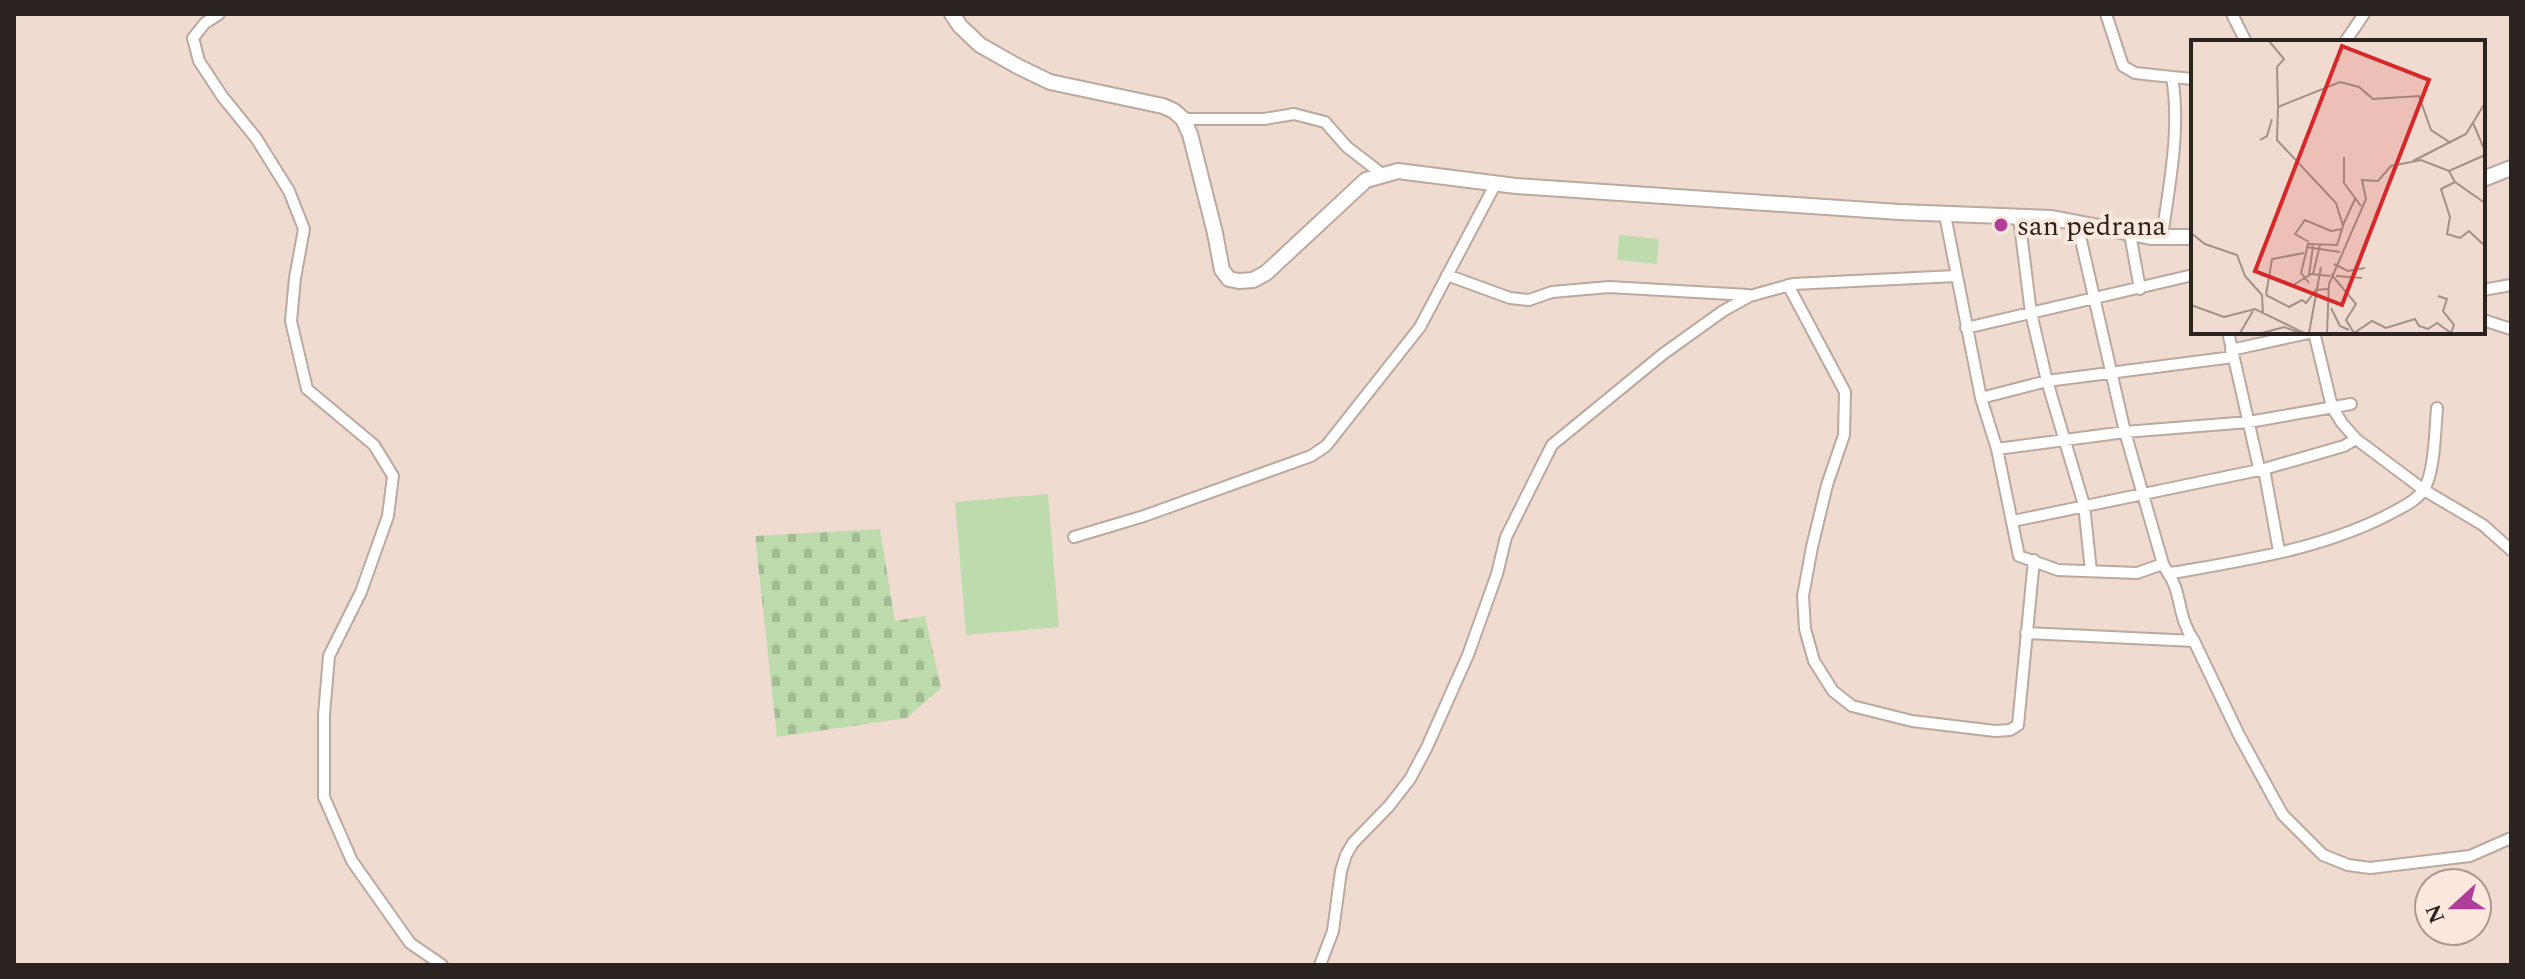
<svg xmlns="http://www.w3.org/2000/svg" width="2525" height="979" viewBox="0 0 2525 979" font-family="Spectral,serif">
	<defs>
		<pattern id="cemetery-stones" width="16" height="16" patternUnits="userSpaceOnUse" patternTransform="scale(2)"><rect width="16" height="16" fill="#bedbae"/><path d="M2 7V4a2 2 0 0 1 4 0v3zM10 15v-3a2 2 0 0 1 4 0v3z" fill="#a3bc95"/></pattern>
	</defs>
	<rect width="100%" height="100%" fill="#f0dbd1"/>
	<path fill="url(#cemetery-stones)" d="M880,529L895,621L925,616L941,688L907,718L777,737L755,536Z"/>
	<path fill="#bedbae" d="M1619,235L1659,239L1657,264L1617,260Z
		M1048,494L1059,627L966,635L955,502Z"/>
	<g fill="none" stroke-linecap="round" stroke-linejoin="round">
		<g stroke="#bca89f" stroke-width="14">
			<path id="street" d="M219,14L205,23L193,38L199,61L222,96L256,138L289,191L304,229L295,278L291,321L307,389L374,445L393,476L388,516L361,592L329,656L324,715V797L352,861L410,943L442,965
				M2106,14L2123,66L2135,73L2172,77C2181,130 2169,185 2162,237
				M2232,14L2246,42
				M2345,42L2364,14
				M2172,77L2193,79
				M1183,119H1264L1294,114L1325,122L1347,147L1382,174
				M1945,215L1981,398L1997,449L2019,556L2058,570L2137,573L2163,564L2168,573L2178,572C2252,559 2331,547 2397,510C2406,505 2415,501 2422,492C2435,476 2435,429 2437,408
				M2019,217L2031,313L2047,381L2084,505L2091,571
				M2077,223L2125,432L2163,564
				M2130,234L2140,289
				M1447,275L1510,298L1529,300L1552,292L1609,287L1748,295
				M1788,285L1845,392L1844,435L1827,485L1812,547L1803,596L1805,629L1814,661L1833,691L1852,706L1912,721L1995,731L2010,730L2018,725L2034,560
				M2483,290L2511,285
				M2483,320L2511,329
				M1966,328L2193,275
				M2228,332L2259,468L2264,469L2279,551
				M2314,332L2332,407L2342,423L2356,439L2424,490L2483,525L2511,550
				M2231,350L2313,332
				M1981,398L2047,381L2233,357
				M1997,449L2125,432L2249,422L2351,404
				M2013,521L2264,469L2344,446L2356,439
				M1074,537L1144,516L1311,456L1326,446L1420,327L1496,183
				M2168,573C2182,592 2177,617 2194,641L2239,735L2274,799L2283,815L2323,855L2348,865L2370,868L2470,856L2511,838
				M2026,633L2194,641
				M1320,965L1333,931L1341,871L1346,855L1353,843L1389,806L1410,779L1427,747L1468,655L1497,574L1506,537L1552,445L1663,354L1723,311L1750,296L1793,284L1956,276"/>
		</g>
		<g stroke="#bca89f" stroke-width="18">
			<path id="secondary" d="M952,14L960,26L980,45L1017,66L1050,82L1163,106L1174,111L1183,119L1190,134L1215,233L1222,270L1229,279L1239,281L1253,280L1266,273L1366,180L1398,171L1516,186L1899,212L2052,218L2151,237H2193
				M2483,179L2511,168"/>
		</g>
		<use href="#street" stroke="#fff" stroke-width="10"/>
		<use href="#secondary" stroke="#fff" stroke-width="14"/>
	</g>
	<circle fill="#af3e9a" stroke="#fde8de" stroke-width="3" cx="2001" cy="225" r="8"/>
	<g text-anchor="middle" stroke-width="8" stroke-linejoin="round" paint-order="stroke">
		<g font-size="28" fill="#2a231f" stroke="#fde8de" text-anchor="start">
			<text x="2017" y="235">san pedrana</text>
		</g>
	</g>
	<g transform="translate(2191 40)">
		<rect width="294" height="294" fill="#f0dbd1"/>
		<path fill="none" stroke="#a1918a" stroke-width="2" d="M78,1L93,19L86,27L87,67M282,83L294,111M69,100L76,96L81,79M153,117V143L170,166M222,121L275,94L294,63M258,131L264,142L294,163M264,142L250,149L259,177L256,194L269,198L278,191L294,206M152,185L164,159M0,193L14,204L46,215L54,236L71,255L72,274M118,202L104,194L114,180L140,191L151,189M146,205L152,186L145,163L86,100L87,67L149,42L168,47L182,59L228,56L240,90L260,103M115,207L149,212M143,224L157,231L174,228M122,234L129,205M140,234L165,264L155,280L163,293M118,235L122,206M145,236L171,238M118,243L110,233L117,204L147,205M101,246L120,234L139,236M75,255L98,267L111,260L115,263L125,250L137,249M75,255L81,219L113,213M0,265L33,277L64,269L113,293M140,268L149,286L158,290M49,293L62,271M71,293L93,287L109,293M118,293L130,227M136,293L138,244L175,159L171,140L187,141L200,126L230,120L258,131L294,115M163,293L181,281L195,288L224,279L228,286L237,289L246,283L260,293L263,285L252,271L256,259L247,256"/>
		<path fill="#d62828" fill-opacity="0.15" stroke="#d62828" stroke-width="4" d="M151,6L238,40L151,265L64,231Z"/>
		<rect width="294" height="294" fill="none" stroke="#2a231f" stroke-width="4"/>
	</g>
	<rect width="2525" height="979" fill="none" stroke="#2a231f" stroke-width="32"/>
	<g transform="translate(2453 907) rotate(249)"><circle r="38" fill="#fde8de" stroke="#a99992" stroke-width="2"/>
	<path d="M0-6L14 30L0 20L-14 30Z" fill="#af3e9a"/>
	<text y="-12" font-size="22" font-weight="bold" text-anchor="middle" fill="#2a231f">N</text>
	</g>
</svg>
